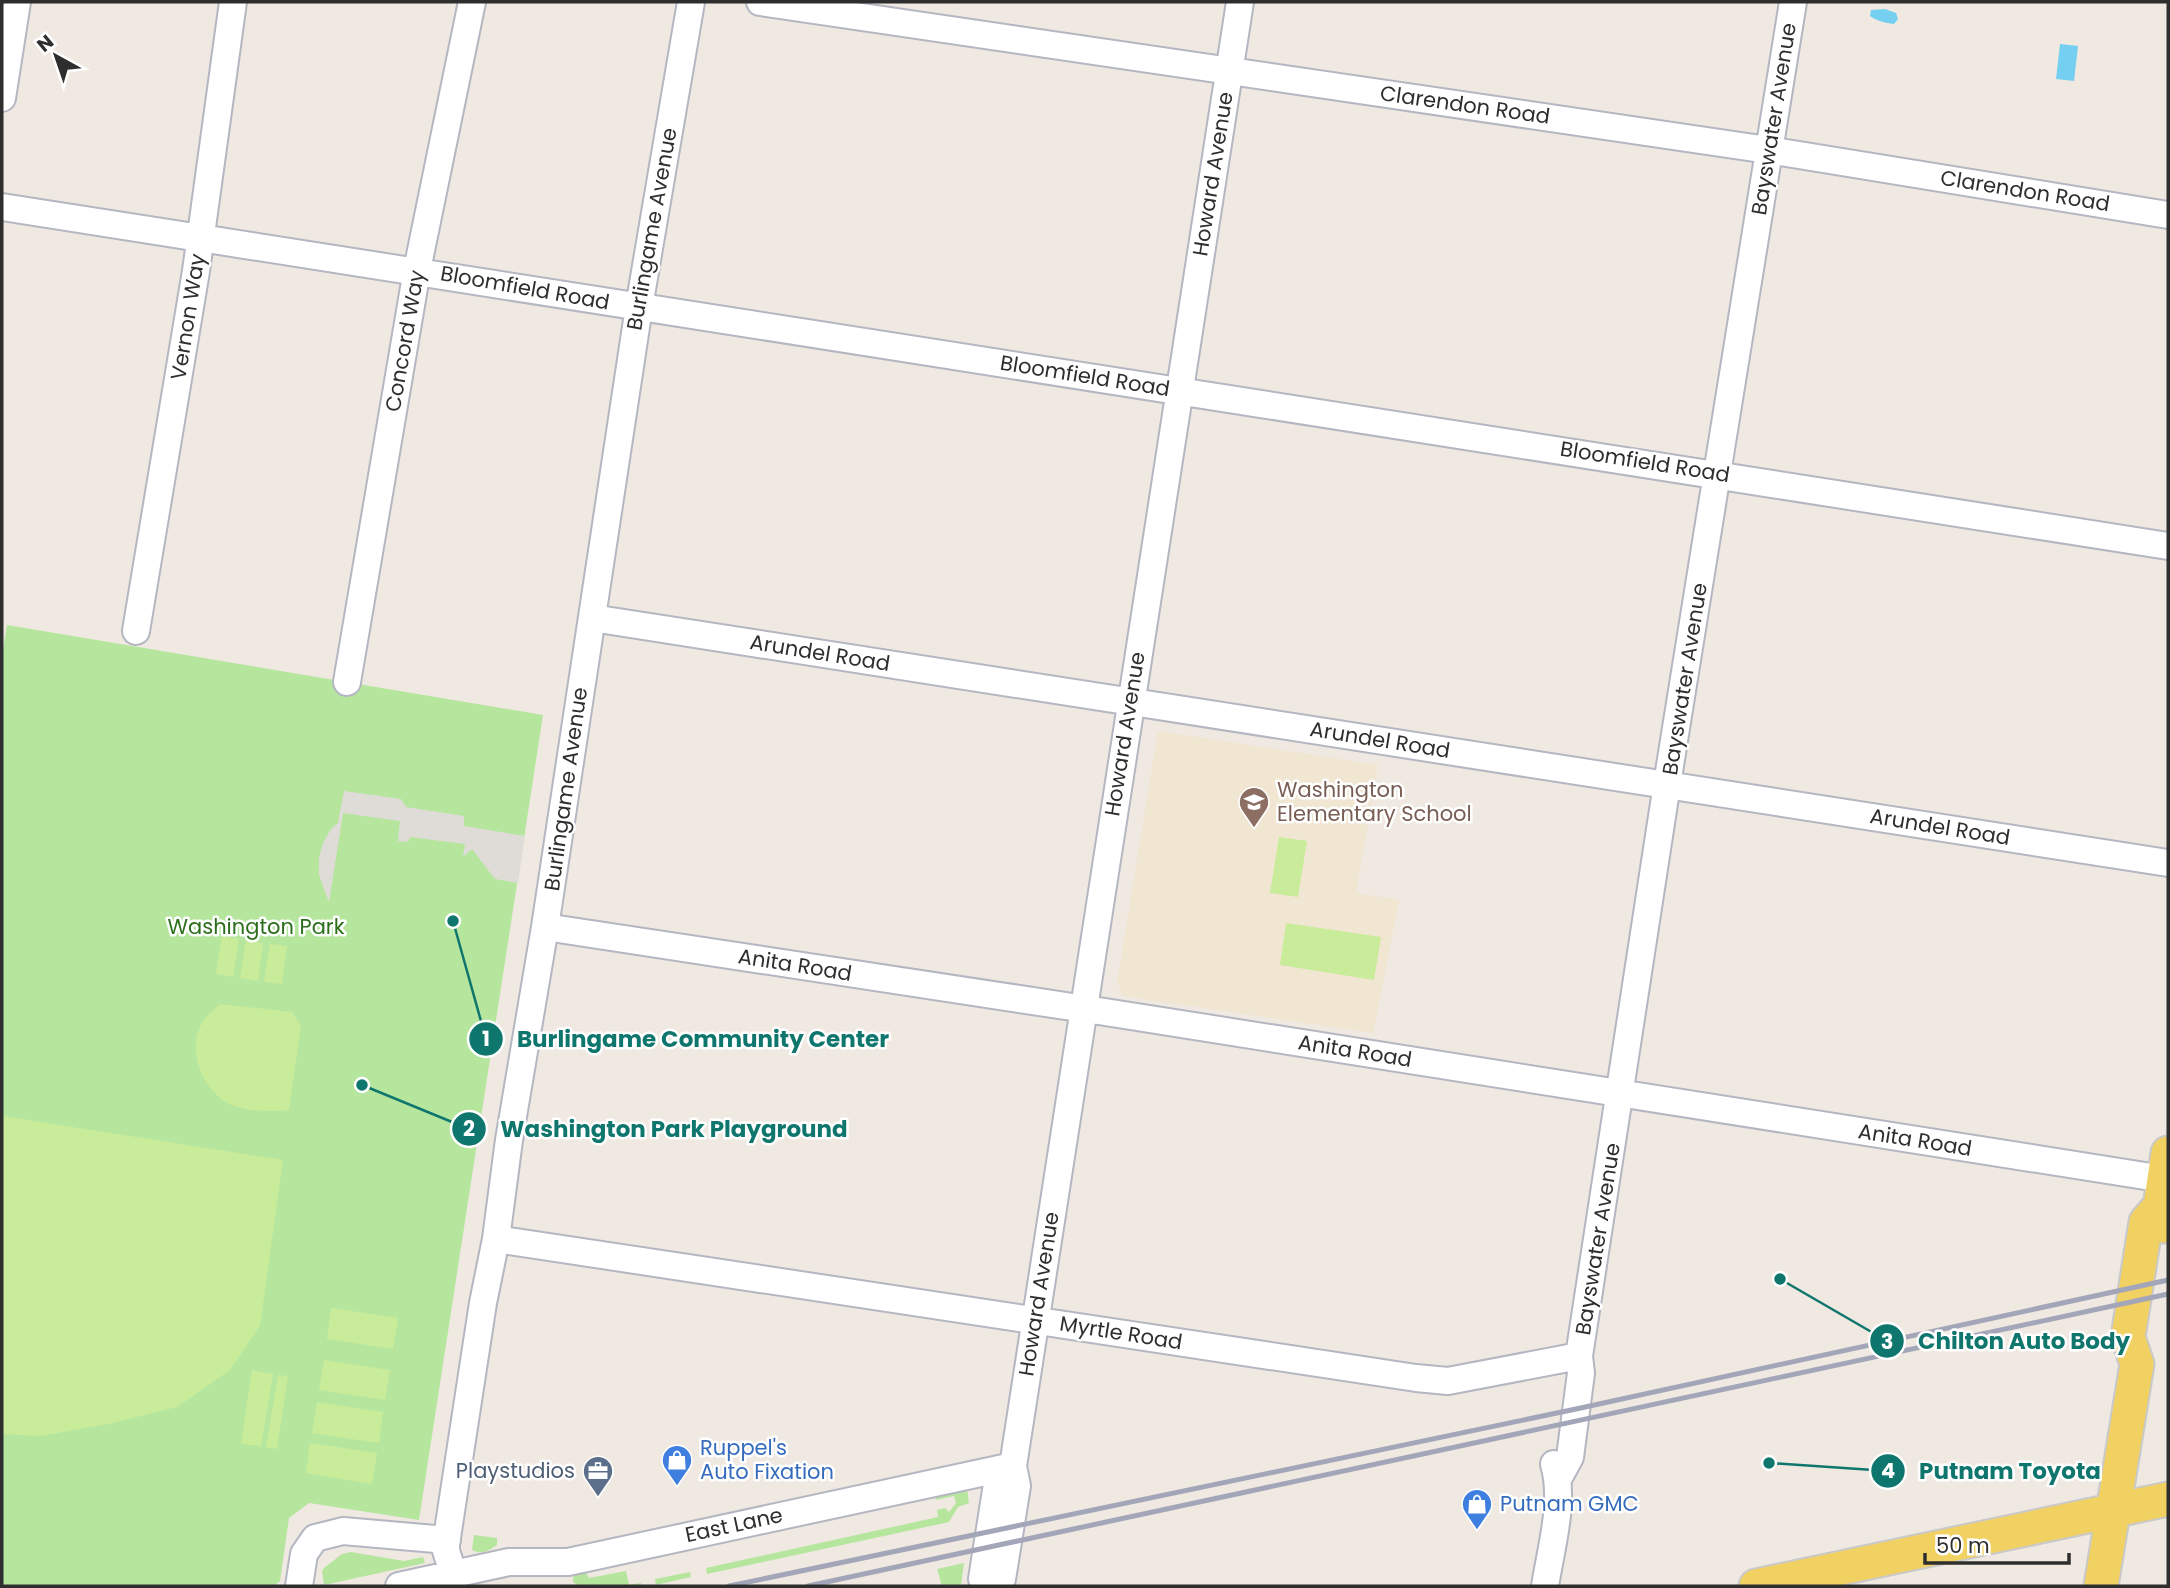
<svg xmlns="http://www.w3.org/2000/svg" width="2170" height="1588" viewBox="0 0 2170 1588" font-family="Poppins,sans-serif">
	<rect width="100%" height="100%" fill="#efe9e1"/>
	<path fill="#f0e6d1" d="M1158,731L1378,765L1356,893L1399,900L1373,1033L1123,996L1117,982Z"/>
	<path fill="#b6e59e" d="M7,625L543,715L419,1520L309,1503L289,1518L280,1581L274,1586H2V656Z
		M967,1489L969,1503L958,1507L949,1522L707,1574L706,1568L938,1517L937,1510L945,1508L949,1512L956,1503L954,1496L936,1500L935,1496Z
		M474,1535L497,1538V1545C488,1551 482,1555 472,1550Z
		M351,1552L404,1561L423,1557L425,1563L324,1585L322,1571L324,1568L342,1554Z
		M964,1563L961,1585L942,1586L937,1569Z
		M585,1571L589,1578L626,1571L629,1585L641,1583L642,1586H580L573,1582V1574Z
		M690,1572L691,1577L656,1585L655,1579Z"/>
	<path fill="#c9ec9a" d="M1279,837L1307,841L1298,897L1270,893Z
		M1286,923L1381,937L1374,980L1280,965Z
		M222,936L239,939L233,977L216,974Z
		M246,940L263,943L258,981L240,978Z
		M270,944L287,946L282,984L264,982Z
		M220,1004L292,1012L301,1026L289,1110C270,1112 247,1112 229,1104C201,1089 185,1047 204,1020C208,1014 215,1009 220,1004Z
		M2,1116L283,1160L260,1326L230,1370L177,1407L113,1423L41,1436L2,1434Z
		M331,1308L398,1318L393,1349L327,1339Z
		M324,1360L390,1370L385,1400L319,1390Z
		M252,1370L273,1374L261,1446L241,1444Z
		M278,1375L288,1376L277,1449L266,1447Z
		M317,1402L383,1412L379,1443L312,1433Z
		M310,1443L377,1453L372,1484L306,1473Z"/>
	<path fill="#dfdcd8" d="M344,791L401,799L406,807L464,816V826L525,836L518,883L495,879L472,849L463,857L465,844L410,837L408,842L398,841L400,821L343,813L329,902L319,875V858L323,843L331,829L338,823Z"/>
	<path fill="#75cff0" d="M1885,9L1896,13L1898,19L1894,24C1885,23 1877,21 1870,16L1871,10Z
		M2060,44L2078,46L2074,81L2056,79Z"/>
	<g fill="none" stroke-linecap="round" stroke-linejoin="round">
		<g stroke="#b4b7c1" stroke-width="30">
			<path id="minor" d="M760,2L1768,150L2168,215
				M2,98L17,2
				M2,207L2168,546
				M592,618L2168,863
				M136,631L196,271L233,2
				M347,682L417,270L472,2
				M545,927L1105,1012L2164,1179
				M496,1239L1416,1378L1448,1381L1579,1356
				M1558,1479L1570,1457L1581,1373L1579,1356L1667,784L1793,2
				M454,1575L446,1551V1544L483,1303L496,1239L509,1140L545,927L639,307L691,2
				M299,1586L304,1554L315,1538L343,1531L447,1540
				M399,1586L509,1562H568L1013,1466
				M987,1586L982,1579L997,1484L1013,1466
				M997,1586L1002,1579L1017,1486L1013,1466L1240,2
				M1545,1586C1551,1548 1565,1501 1554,1464"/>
		</g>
		<g stroke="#c9c9c9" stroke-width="37">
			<path id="major" d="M2164,1226L2160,1206L2168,1153
				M1756,1586L2168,1499
				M2101,1586L2137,1364L2128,1337L2146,1222L2160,1206"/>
		</g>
		<use href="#minor" stroke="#fff" stroke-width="26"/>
		<use href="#major" stroke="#f2d163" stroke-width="33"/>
		<path stroke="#a3a6b8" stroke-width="5" d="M729,1586L1576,1409L2168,1280
			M808,1586L2168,1294"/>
	</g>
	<defs>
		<g id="school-pin" transform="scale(1.575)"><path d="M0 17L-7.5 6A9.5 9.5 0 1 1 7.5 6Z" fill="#8d6e63" stroke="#fff"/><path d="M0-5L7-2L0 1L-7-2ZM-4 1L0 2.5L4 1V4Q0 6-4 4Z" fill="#fff"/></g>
		<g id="shop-pin" transform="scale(1.575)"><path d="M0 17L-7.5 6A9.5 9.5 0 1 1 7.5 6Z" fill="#3f7fe0" stroke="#fff"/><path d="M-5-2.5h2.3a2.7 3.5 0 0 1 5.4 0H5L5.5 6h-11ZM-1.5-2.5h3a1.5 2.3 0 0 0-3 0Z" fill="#fff"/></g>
		<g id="office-pin" transform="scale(1.575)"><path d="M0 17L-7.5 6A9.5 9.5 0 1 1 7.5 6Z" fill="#5c6f8a" stroke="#fff"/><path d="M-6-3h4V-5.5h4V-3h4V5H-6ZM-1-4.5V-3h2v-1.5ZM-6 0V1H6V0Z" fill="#fff"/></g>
	</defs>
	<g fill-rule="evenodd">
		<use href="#school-pin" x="1254" y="802"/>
		<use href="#shop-pin" x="677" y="1460"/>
		<use href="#office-pin" x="598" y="1471"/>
		<use href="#shop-pin" x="1477" y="1504"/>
	</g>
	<g text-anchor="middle" stroke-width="5" stroke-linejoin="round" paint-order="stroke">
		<g font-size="21" fill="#2e2e2e" stroke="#fff">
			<text transform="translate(1465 105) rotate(8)" y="7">Clarendon Road</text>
			<text transform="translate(1774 119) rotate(-81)" y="7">Bayswater Avenue</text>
			<text transform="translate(1213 174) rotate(-81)" y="7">Howard Avenue</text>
			<text transform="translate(2025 191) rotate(9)" y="7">Clarendon Road</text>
			<text transform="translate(652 229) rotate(-80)" y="7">Burlingame Avenue</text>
			<text transform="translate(525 288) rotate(10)" y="7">Bloomfield Road</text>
			<text transform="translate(188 317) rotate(-81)" y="7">Vernon Way</text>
			<text transform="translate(405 341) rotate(-80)" y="7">Concord Way</text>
			<text transform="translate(1085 376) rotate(9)" y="7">Bloomfield Road</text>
			<text transform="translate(1645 462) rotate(9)" y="7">Bloomfield Road</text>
			<text transform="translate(820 653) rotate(9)" y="7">Arundel Road</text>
			<text transform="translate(1685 679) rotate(-81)" y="7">Bayswater Avenue</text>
			<text transform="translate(1125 734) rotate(-81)" y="7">Howard Avenue</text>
			<text transform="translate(1380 740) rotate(9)" y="7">Arundel Road</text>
			<text transform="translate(566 789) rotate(-82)" y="7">Burlingame Avenue</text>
			<text transform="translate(1940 827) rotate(9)" y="7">Arundel Road</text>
			<text transform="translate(795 965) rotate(9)" y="7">Anita Road</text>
			<text transform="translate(1355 1051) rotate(9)" y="7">Anita Road</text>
			<text transform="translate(1915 1140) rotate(9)" y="7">Anita Road</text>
			<text transform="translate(1598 1239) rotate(-81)" y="7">Bayswater Avenue</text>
			<text transform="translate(1039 1294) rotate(-81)" y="7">Howard Avenue</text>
			<text transform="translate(1121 1333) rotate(9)" y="7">Myrtle Road</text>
			<text transform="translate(734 1525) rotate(-12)" y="7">East Lane</text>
		</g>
		<g font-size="21" fill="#785e54" stroke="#fff" text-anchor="start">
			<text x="1277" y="797">Washington<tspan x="1277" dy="24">Elementary School</tspan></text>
		</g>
		<g font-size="21" fill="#2c6e1b" stroke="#fff">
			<text x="256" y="934">Washington Park</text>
		</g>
		<g font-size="21" fill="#366cbe" stroke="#fff" text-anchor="start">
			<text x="700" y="1455">Ruppel's<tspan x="700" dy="24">Auto Fixation</tspan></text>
			<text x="1500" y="1511">Putnam GMC</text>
		</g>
		<g font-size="21" fill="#4e5e75" stroke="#fff" text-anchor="end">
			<text x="575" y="1478">Playstudios</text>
		</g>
	</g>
	<path fill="none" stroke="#0f766e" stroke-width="2.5" d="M453 921L486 1039M362 1085L469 1129M1780 1279L1887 1341M1769 1463L1888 1471"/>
	<g fill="#0f766e" stroke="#fff" stroke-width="2.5">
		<circle cx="453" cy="921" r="7"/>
		<circle cx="362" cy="1085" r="7"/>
		<circle cx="1780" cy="1279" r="7"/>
		<circle cx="1769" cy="1463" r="7"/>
		<circle cx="486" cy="1039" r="18"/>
		<circle cx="469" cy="1129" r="18"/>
		<circle cx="1887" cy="1341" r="18"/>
		<circle cx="1888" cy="1471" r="18"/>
	</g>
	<g font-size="21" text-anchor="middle" font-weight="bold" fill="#fff">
		<text x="486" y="1046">1</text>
		<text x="469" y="1136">2</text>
		<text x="1887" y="1349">3</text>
		<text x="1888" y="1478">4</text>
	</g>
	<g font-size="23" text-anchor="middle" font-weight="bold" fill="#0f766e" stroke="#fff" stroke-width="5" stroke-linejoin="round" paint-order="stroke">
		<text x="703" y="1047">Burlingame Community Center</text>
		<text x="674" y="1137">Washington Park Playground</text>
		<text x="2024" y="1349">Chilton Auto Body</text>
		<text x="2010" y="1479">Putnam Toyota</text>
	</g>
	<rect width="2170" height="1588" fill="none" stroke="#2e2e2e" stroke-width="7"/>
	<g transform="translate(56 56) rotate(320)" stroke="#ffffff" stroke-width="5" paint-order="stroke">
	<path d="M0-5L12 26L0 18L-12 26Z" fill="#2e2e2e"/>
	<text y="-10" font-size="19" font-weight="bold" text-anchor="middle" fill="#2e2e2e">N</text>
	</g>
	<path d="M1925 1553v10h144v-10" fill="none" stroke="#2e2e2e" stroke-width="3.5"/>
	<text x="1936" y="1553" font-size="21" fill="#2e2e2e" stroke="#ffffff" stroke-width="5" paint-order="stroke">50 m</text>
</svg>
